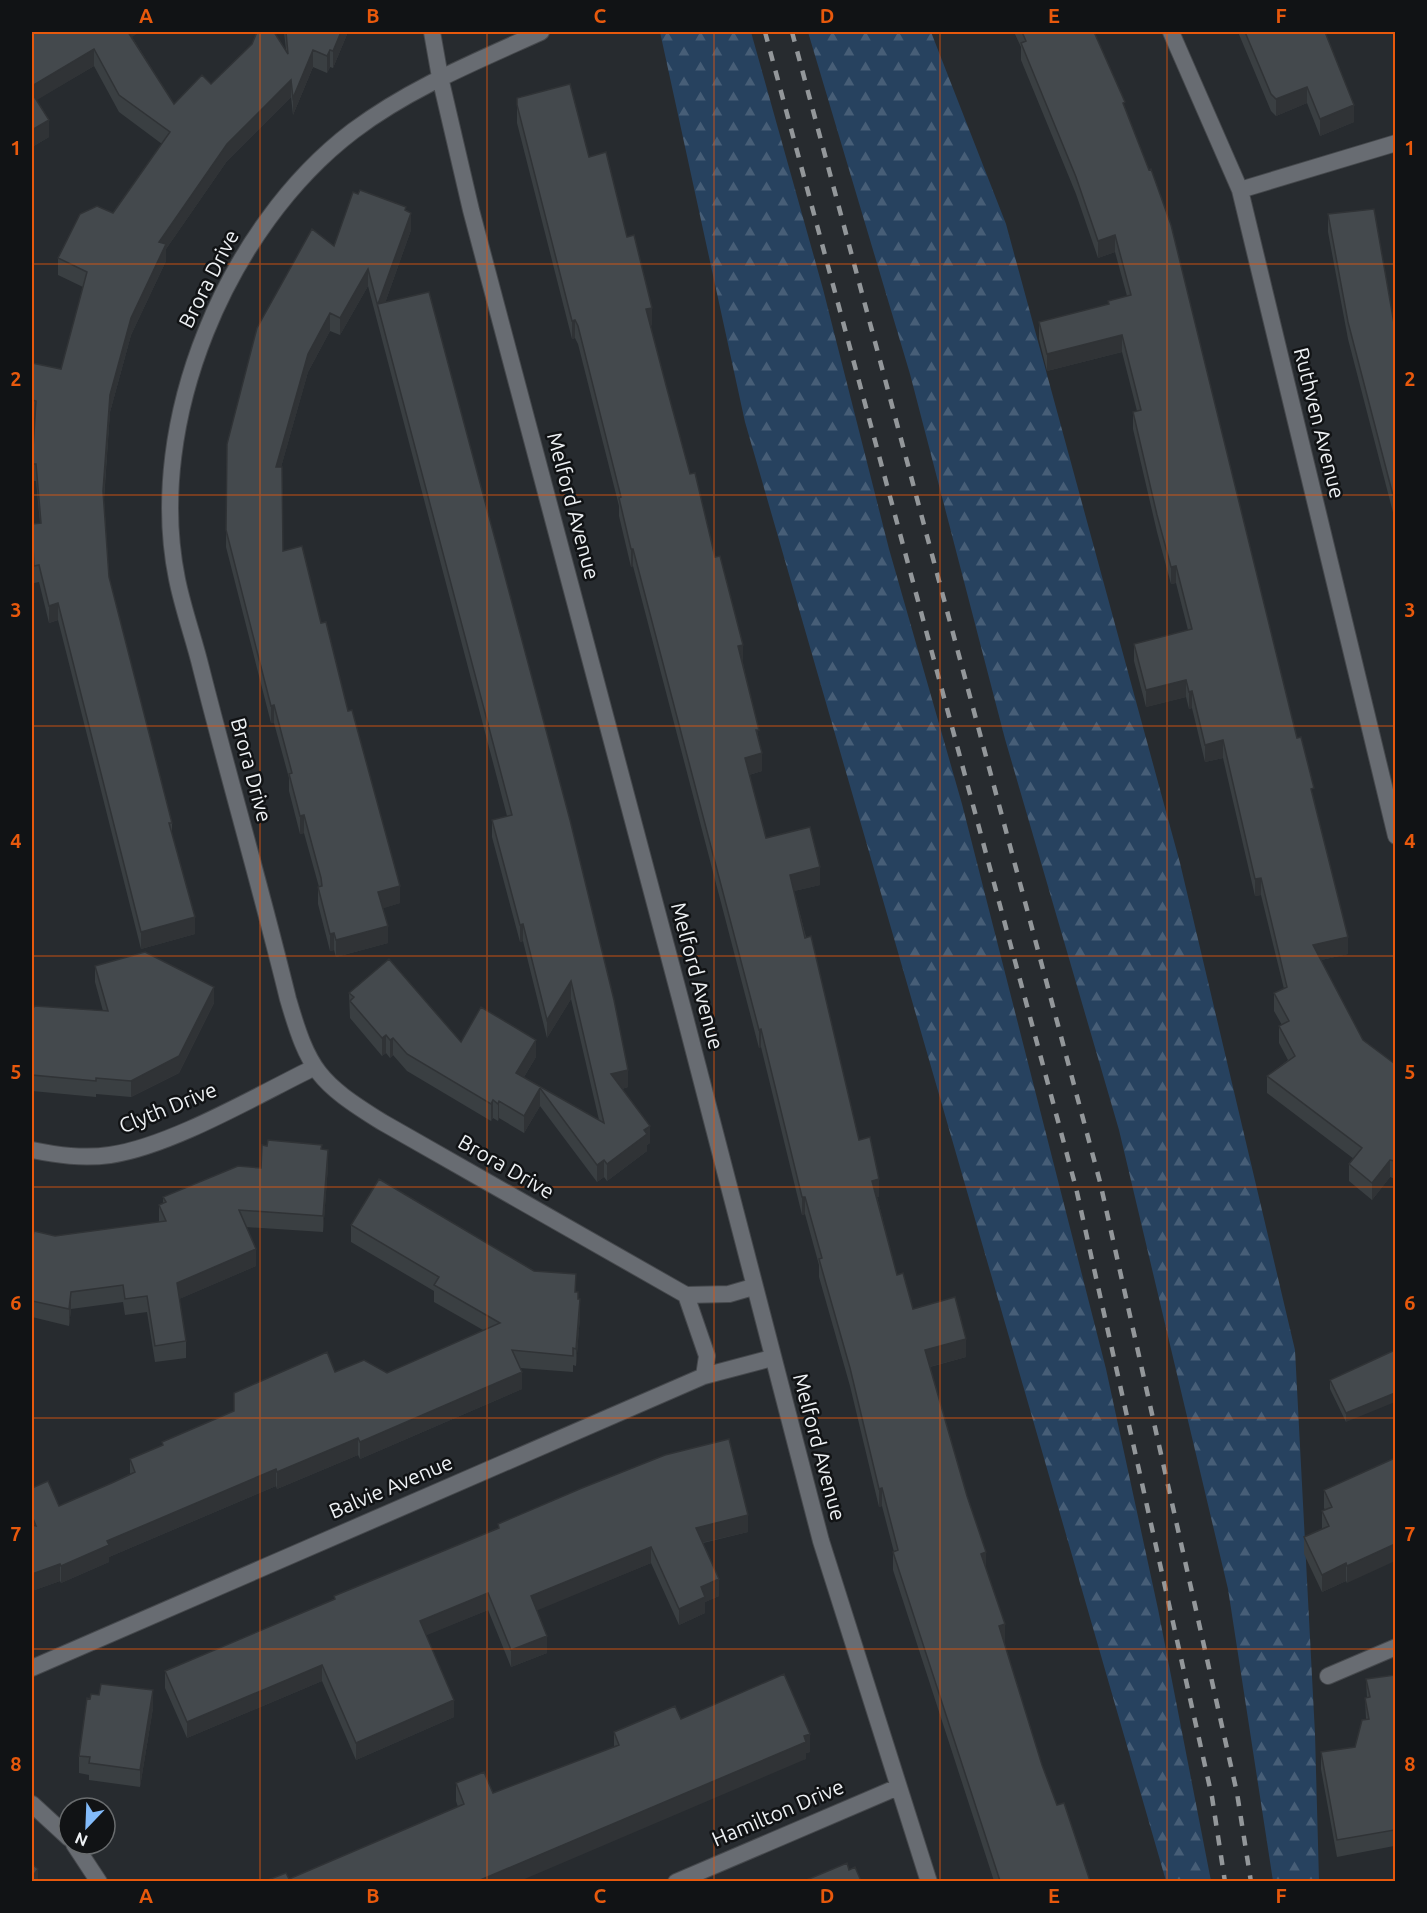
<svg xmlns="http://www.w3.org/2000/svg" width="1427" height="1913" viewBox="0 0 1427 1913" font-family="Ubuntu,sans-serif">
	<defs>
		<pattern id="forest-firs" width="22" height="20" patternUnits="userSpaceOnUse" patternTransform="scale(1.5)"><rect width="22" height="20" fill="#27425f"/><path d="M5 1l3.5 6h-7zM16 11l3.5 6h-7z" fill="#475e77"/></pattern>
	</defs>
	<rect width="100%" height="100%" fill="#272b2f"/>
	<path fill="url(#forest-firs)" d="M660,32H751L823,289L889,549L962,804L1106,1369L1158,1609L1211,1881H1166L745,422Z
		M808,32H931L1006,224L1180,863L1295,1350L1315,1734L1319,1881H1273L1228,1589L1119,1130L1005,739L910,374Z"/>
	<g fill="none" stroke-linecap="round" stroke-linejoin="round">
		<g stroke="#45484c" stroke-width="18">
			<path id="minor" d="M432,32L440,77L471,210L684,1013L821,1541L929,1882
				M541,32C477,61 410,88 353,131C227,227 145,422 177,579C183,609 194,639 201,668C229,779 261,888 288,999C309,1071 318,1082 382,1122L686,1295L729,1294L753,1287
				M1171,32L1240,190L1396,836
				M1240,190L1396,143
				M32,1150C57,1155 83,1159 110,1155C171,1146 256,1096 313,1068
				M686,1295L707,1356L704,1376
				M32,1668L704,1376L772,1358
				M1328,1676L1396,1647
				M32,1804L69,1838
				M74,1844L99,1882
				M676,1882L898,1787"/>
		</g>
		<use href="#minor" stroke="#686c72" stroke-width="16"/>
		<path stroke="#93979a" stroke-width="4.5" stroke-dasharray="10 10" stroke-linecap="butt" d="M765,32L1076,1188L1212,1797L1225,1882
			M792,32L1100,1182L1237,1793L1251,1882"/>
	</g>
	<path fill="#3a3f42" d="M32,32L132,37L174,104L211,84L286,50L284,32H348L333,68L330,67L327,73L313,67L293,115L291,97L227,161L166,249V261L131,335L110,412L104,500L109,577L172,823V833L195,934L141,949L58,620L49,623L39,582L34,583L32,547V524L40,523L36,481H32V464L35,418L32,417V363L61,369L83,287L58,275V258L113,213L162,144L119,112L94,66L36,100L49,137L32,147Z
		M1014,32H1094L1125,110L1314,799L1348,954L1321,960L1363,1040L1395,1064V1179L1390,1177L1372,1200L1349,1181V1164L1354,1159L1267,1093V1076L1288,1060L1279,1043V1026L1282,1025L1274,1011V993L1284,989L1261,895L1255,896L1223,758L1205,762L1192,708L1189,709L1186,697L1146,707L1134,661V644L1188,630L1176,583L1171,584L1157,532L1133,429V412L1137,411L1122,352L1047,371L1039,339V322L1108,304V301L1127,296L1115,252L1098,258L1076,194L1021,60V47Z
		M1238,32H1325L1354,122L1320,136L1307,103L1276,116L1271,111Z
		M517,98L589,157L627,237L652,325L650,326L690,474L715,557L743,663L759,740L762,771L749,775L766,838L820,885L794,891L859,1140L879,1197H877L897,1275L913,1309L966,1357L930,1367L986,1569L1005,1642H1004L1042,1765L1057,1805L1090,1881H994L893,1570V1552H894L882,1506L879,1507L850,1386L819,1277V1265L805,1214L802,1215L761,1047L759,1048L633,566L631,567L619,516V506L578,344L575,338L572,339L517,123Z
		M1328,214L1395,329V520L1348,339L1328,232Z
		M411,230L385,303L628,1087L622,1089L650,1143L647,1145V1151L607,1181L604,1177L597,1182L540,1106L524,1133L499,1118L498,1121L493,1118L491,1121L407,1071L393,1055L390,1058L386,1053L382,1056L350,1018L349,993L461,1042L536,1057L524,1077L599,1120L571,999L547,1038L523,941L520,942L492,837V820L507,816L368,286L340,335L330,331L308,372L281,467L283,551L321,623L348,711L400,903L383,908L388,943L336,957L334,950L330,951L318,904V887H319L304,833L300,834L289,791V778L274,723H271L226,547L227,444L334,246Z
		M95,966L214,1003L179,1073L131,1097L96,1094V1097L32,1091V1009L103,1011L95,982Z
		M322,1149L328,1166L323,1232L246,1227L256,1266L179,1299L186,1341V1358L155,1362L147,1312L125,1315L123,1302L71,1309L69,1326L32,1317V1240L159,1222V1205L163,1203V1197Z
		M351,1225L534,1271L576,1292L578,1299L580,1316L576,1366L573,1365V1372L520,1368L522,1389L360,1459L358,1455L277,1489L276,1486L109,1557V1562L61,1583L60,1581L32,1591V1488L59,1506L114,1482L130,1474V1459L162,1445V1442L234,1412V1393L335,1372L387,1373L483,1330L434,1302V1291L351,1242Z
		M1395,1350L1346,1422L1330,1389V1380Z
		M1395,1458L1347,1583L1346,1581L1322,1592L1304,1554V1537L1322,1529V1511L1325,1510L1324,1508V1490Z
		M498,1524L748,1532L703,1543L719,1596L705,1602V1613L679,1625L651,1563L536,1610L547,1653L511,1667L488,1610L426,1635L454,1717L356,1760L322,1681L187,1738L165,1688V1671L334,1599V1596L498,1529Z
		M1395,1675V1855L1394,1846L1337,1857L1321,1769V1752L1355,1747L1366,1719L1365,1698H1367L1366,1679Z
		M153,1708L140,1787L89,1780V1775L79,1773V1756Z
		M681,1719L810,1752L806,1753V1759L289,1879L458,1807L456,1801V1783L493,1793L614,1747V1732Z"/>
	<path fill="#303336" d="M124,32H140L124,42Z
		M341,32H348L333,68V51Z
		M94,49V66L32,103V86Z
		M313,50V67L293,115V98Z
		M330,50V67L327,73V56Z
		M291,80V97L227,161L166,249V261L131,335L110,412L103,508V491L110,395L131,318L159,242L227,144Z
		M1307,87V103L1276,116V99Z
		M1354,105V122L1320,136V119Z
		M49,120V137L32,147V130Z
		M411,213V230L380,317L378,304Z
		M1115,235V252L1098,258V241Z
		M368,269V286L340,335V318Z
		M652,308V325L646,327V309Z
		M330,313V331L308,372L276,485V467L308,354Z
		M575,320V338L572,339V321Z
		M1122,335V352L1047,371V354Z
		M631,549H633V566L631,567Z
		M1176,566V583L1171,584V567Z
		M58,603V620L49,623V606Z
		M743,645V663L738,646Z
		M1186,680V697L1146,707V690Z
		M1192,691V708L1189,709V692Z
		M274,705V723H271V706Z
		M1223,740V758L1205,762V745Z
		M762,753V771L745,776V758Z
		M304,815V833L300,834V816Z
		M820,867V885L790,892V875Z
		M1261,878V895L1255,896V879Z
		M400,886V903L378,910V892Z
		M195,917V934L141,949V932Z
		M523,924V941L520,942V925Z
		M388,926V943L336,957V940Z
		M334,933V950L330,951V934Z
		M1348,937V954L1313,962V945Z
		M571,981V999L547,1038V1020Z
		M214,987V1003L179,1073L131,1097V1081Z
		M761,1029V1047L759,1048V1030Z
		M386,1035V1053L382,1056V1038Z
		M393,1038V1055L390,1058V1040Z
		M536,1040V1057L516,1090V1073Z
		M628,1070V1087L611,1092V1074Z
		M540,1088V1106L524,1133V1116Z
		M493,1100V1118L491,1121V1104Z
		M499,1101V1118L498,1121V1104Z
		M650,1126V1143L647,1145V1151L607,1181V1164Z
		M328,1150V1166L323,1232V1216Z
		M604,1160V1177L597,1182V1165Z
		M1390,1160V1177L1372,1200V1183Z
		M879,1179V1197L872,1198V1181Z
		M802,1197H805V1214L802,1215Z
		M256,1249V1266L177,1300V1283Z
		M71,1292V1309L69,1326V1309Z
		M580,1299V1316L576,1366V1349Z
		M966,1339V1357L925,1368V1350Z
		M522,1372V1389L360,1459V1442Z
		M1395,1393V1402L1346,1422V1413Z
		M358,1438V1455L277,1489V1472Z
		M276,1469V1486L109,1557V1562L61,1583V1566L107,1541Z
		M882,1488V1506L879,1507V1489Z
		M748,1515V1532L696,1544V1528Z
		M1395,1544V1561L1347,1583V1566Z
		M651,1547V1563L531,1613V1596Z
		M986,1552V1570L981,1554Z
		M1346,1563V1581L1322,1592V1575Z
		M60,1564V1581L32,1591V1574Z
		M719,1579V1596L705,1602V1613L679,1625V1609L701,1587Z
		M488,1593V1610L420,1638V1621Z
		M1005,1624V1642L999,1644V1626Z
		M547,1636V1653L511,1667V1650Z
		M322,1665V1681L187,1738V1722Z
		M153,1690V1708L140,1787V1770Z
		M454,1700V1717L356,1760V1743Z
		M810,1734V1752L806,1753V1759L520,1881H478Z
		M38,1869V1881H32V1877Z"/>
	<path fill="#44494d" stroke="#303336" stroke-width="1.5" d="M32,32H128L174,104L202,75L211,84L252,44L257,32H274L288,54L286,32H341L333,51L330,50L327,56L313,50L293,98L291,80L227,144L159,242L166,244L131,318L110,395L103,491L109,577L172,823H169L195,917L141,932L58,603L49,606L39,565L34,566L32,524L41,523L36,464H32L36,401L32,400V363L61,369L87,272L58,258L80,214L97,206L113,213L170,132L119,95L94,49L32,86Z
		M1022,32H1094L1125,102L1123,103L1149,170L1151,169L1171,225L1297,738L1301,737L1314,788L1311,789L1348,937L1313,945L1363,1040L1395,1064V1161L1390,1160L1372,1183L1349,1164L1362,1148L1267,1076L1295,1056L1279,1026L1289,1021L1274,993L1287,987L1261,878L1255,879L1223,740L1205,745L1192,691L1189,692L1186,680L1146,690L1134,644L1192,629L1176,566L1171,567L1157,515L1133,412L1141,410L1122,335L1047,354L1039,322L1109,304L1108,301L1131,295L1115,235L1098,241L1076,177L1021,43L1026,41Z
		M1245,32H1325L1354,105L1320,119L1307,87L1276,99L1271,94Z
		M570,84L589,157L606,152L627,237L634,235L652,308L646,309L667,389L690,474L695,473L715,557L720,556L743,645L738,646L759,730H756L762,753L745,758L766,838L810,827L820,867L790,875L805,938L811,936L859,1140L870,1137L879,1179L872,1181L897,1275L903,1273L913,1309L955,1297L966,1339L925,1350L967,1496L986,1552L981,1554L1005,1624L999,1626L1042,1765L1057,1805L1064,1803L1090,1881H1000L893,1552L898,1550L882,1488L879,1489L850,1368L819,1259L822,1258L805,1197H802L761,1029L759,1030L633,549H631L619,498L621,497L578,326L575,320L572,321L517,105V98Z
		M32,93L49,120L32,130Z
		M360,190L406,207L405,210L411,213L378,304L429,292L570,820L614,1000L628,1070L611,1074L650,1126L644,1130L647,1134L607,1164L604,1160L597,1165L540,1088L524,1116L499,1101L498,1104L493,1100L491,1104L407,1054L393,1038L390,1040L386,1035L382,1038L350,1001L354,997L349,993L389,959L461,1042L481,1007L536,1040L516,1073L604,1123L571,981L547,1020L523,924L520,925L492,820L512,815L368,269L340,318L330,313L308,354L276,467H282L283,551L302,546L321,623L326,622L348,711L352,710L400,886L378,892L388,926L336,940L334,933L330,934L318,887L322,886L321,878L304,815L300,816L289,774L292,773L274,705L271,706L226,530L227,444L257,328L312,229L334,246L353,192L358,194Z
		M1374,209L1395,329V503L1348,322L1328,214Z
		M145,952L214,987L179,1056L131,1081L96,1078V1081L32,1075V1009L35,1006L108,1011L95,966Z
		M268,1140L322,1145L321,1149L328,1150L323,1216L239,1210L256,1249L177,1283L186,1341L155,1346L147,1296L125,1299L123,1285L71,1292L69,1309L32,1301V1240L34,1231L55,1236L166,1221L159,1205L166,1202L163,1197L238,1166L261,1168L262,1145L267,1146Z
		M379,1179L534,1271L576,1274L575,1292H578V1299H580L576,1349L573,1348V1356L512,1350L522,1372L360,1442L358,1438L277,1472L276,1469L107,1541L109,1545L61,1566L60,1564L32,1574V1525L36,1526L32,1516V1488L48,1481L59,1506L114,1482L135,1472L130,1459L163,1445L162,1442L234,1411V1393L327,1352L335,1372L364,1360L387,1373L500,1323L434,1285L439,1277L351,1225Z
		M1395,1350V1393L1346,1413L1330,1380Z
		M729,1439L748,1515L696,1528L719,1579L701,1587L705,1597L679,1609L651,1547L531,1596L547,1636L511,1650L488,1593L420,1621L454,1700L356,1743L322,1665L187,1722L165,1671L335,1599L334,1596L499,1528L498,1524L582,1488L665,1455Z
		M1395,1458V1544L1347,1566L1346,1563L1322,1575L1304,1537L1329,1526L1322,1511L1332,1507L1324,1490Z
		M784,1674L810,1734L804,1736L806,1742L478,1881H265L286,1873L289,1879L464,1804L456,1783L484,1772L493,1793L619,1745L614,1732L675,1706L681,1719Z
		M1395,1675V1838L1394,1830L1337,1840L1321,1752L1355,1747L1362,1720L1369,1719L1365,1698L1370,1697L1366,1679Z
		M101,1684L153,1690L140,1770L89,1763L90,1757L79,1756L87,1698L90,1699L91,1694L99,1695Z
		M847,1863L849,1870L855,1867L861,1881H804Z
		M32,1864L38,1869L32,1877Z"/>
	<path fill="none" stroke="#e8590c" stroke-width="1.5" stroke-opacity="0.55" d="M260,32V1882M487,32V1882M714,32V1882M940,32V1882M1167,32V1882M32,264H1396M32,495H1396M32,726H1396M32,956H1396M32,1187H1396M32,1418H1396M32,1649H1396"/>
	<g text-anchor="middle" stroke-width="5" stroke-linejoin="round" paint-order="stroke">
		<g font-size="21" fill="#eef1f4" stroke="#111315">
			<text transform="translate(209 279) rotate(-63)" y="7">Brora Drive</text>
			<text transform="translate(1319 423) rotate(76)" y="7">Ruthven Avenue</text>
			<text transform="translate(573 506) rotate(75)" y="7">Melford Avenue</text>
			<text transform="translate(251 770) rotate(75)" y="7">Brora Drive</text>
			<text transform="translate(697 976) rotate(75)" y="7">Melford Avenue</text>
			<text transform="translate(168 1108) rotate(-22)" y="7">Clyth Drive</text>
			<text transform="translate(506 1167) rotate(30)" y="7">Brora Drive</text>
			<text transform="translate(819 1447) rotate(75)" y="7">Melford Avenue</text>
			<text transform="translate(391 1487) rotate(-23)" y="7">Balvie Avenue</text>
			<text transform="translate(778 1813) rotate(-23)" y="7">Hamilton Drive</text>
		</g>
	</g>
	<rect width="1427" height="1913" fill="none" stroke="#111315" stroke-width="66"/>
	<g transform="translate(87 1826) rotate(203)"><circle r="28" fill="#111315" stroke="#696c6e" stroke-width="1.5"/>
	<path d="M0-4.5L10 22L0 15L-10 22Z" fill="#83bcfb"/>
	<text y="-9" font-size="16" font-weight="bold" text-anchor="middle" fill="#eef1f4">N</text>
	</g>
	<rect x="33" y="33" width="1361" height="1847" fill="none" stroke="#e8590c" stroke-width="2"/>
	<g font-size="20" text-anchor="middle" font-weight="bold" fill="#e8590c">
		<text x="146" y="23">A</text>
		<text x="373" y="23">B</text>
		<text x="600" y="23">C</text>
		<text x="827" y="23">D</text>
		<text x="1054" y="23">E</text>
		<text x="1281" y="23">F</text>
		<text x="16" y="155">1</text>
		<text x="1410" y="155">1</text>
		<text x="16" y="386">2</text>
		<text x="1410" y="386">2</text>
		<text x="16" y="617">3</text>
		<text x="1410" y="617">3</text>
		<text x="16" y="848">4</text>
		<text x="1410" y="848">4</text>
		<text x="16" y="1079">5</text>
		<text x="1410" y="1079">5</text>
		<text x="16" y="1310">6</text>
		<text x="1410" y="1310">6</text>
		<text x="16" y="1541">7</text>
		<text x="1410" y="1541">7</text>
		<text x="16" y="1771">8</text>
		<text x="1410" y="1771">8</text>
		<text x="146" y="1903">A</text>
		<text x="373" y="1903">B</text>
		<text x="600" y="1903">C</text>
		<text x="827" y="1903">D</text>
		<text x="1054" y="1903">E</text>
		<text x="1281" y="1903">F</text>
	</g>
</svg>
